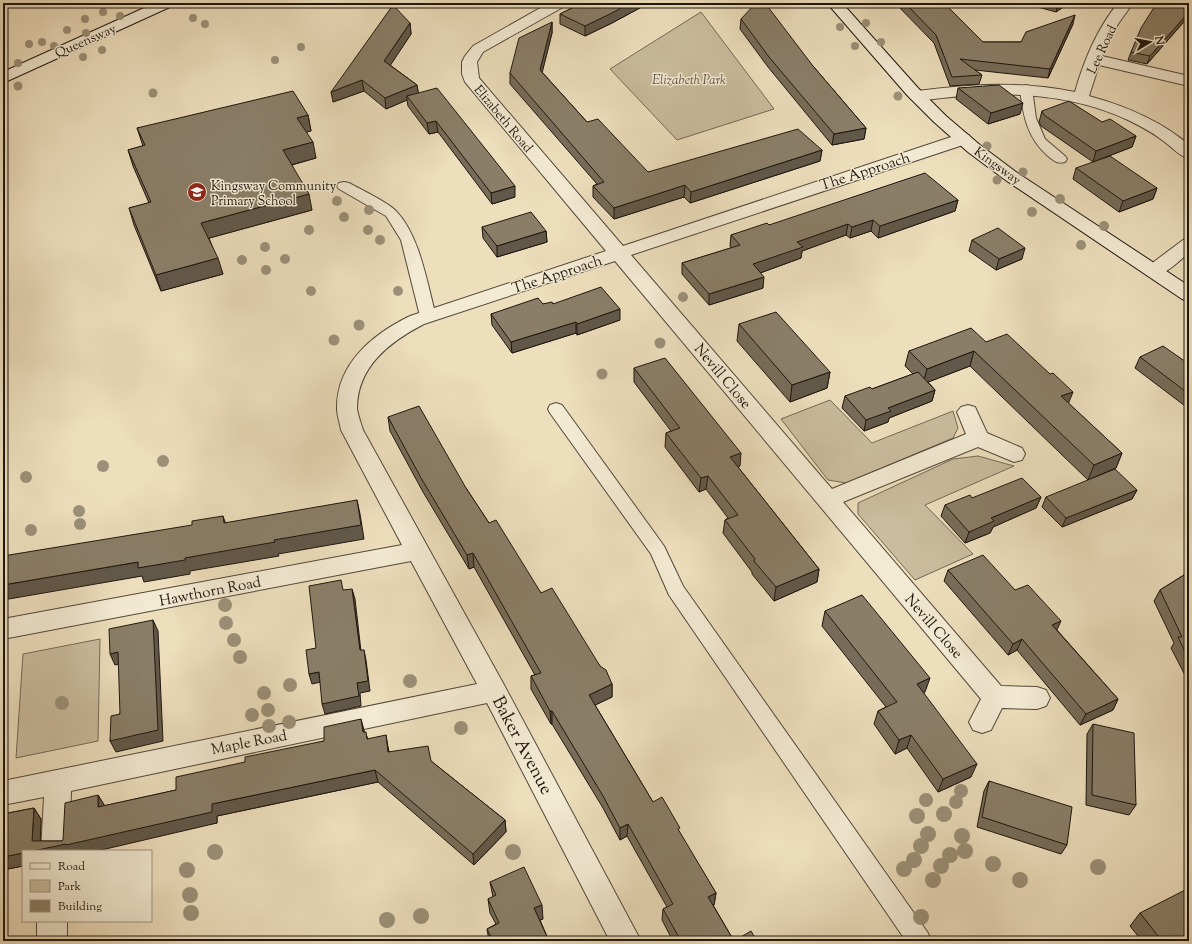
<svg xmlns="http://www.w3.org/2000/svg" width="1192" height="944" viewBox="0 0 1192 944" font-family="'Sorts Mill Goudy',serif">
	<rect width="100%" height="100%" fill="#eddebc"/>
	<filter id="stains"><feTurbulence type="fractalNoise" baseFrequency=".005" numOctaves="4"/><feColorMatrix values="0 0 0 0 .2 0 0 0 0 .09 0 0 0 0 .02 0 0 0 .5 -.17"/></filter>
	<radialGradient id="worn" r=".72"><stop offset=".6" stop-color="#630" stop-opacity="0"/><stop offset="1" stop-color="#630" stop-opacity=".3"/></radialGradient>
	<path fill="#cabc9e" stroke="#746956" d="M701,12L774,109L677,140L610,69Z
		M830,400L872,443L953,411L958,428L953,438L846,483L828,480L781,419Z
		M978,456L1014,466L925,505L973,554L915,580L858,514V503L953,459Z
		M100,639L98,741L16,758L23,654Z"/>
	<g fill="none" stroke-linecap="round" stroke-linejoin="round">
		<g stroke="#52483a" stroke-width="2">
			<path id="lane" d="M1026,85L1030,86L1032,89L1036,118L1045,139L1065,156L1067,159L1065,162C1057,164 1054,161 1048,156C1027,138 1023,115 1020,89L1022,86Z
				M344,182L349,183C360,189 389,203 396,211C420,236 427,283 436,316L433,319L428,321L423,319L420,316L401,240L386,216L339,189L337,186L339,183Z
				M556,403L562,405L664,546L683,586L928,933L931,941H906L669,595L651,554L550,413L548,409L550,405Z"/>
		</g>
		<g stroke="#52483a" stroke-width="2">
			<path id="street" d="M549,3H567L565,6L483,52L477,62L479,78L623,246L957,135L963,134L969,135L971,139L969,143L631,255L832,489L966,434L957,412L961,407L968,405L975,407L987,433L1022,448L1025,454L1022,460L1014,462L978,447L843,502L1001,686L1037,687L1046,690L1050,698L1046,706L1037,709L1002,708L991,730L982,733L973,730L969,722L981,699L615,261L424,324C389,342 357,367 357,409C358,416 361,423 363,430L503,683L641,941H610L487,703L71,791L69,851H41L44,797L3,805V781L477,684L411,561L3,639V619L402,545L341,430C340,423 337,416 337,409C336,364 373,334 410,316L606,251L465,82L462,74V62L465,56L473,46Z
				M1118,3H1133L1118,24L1102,56L1189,76V86L1099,65L1089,96C1125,106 1160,120 1189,145V159C1179,156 1171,146 1162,140C1152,132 1140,126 1128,120C1061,89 988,91 917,101L911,99L909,96L911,93L917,91C970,84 1022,81 1075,92C1084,60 1097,29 1118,3Z
				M1189,238V253C1177,262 1163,279 1147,275L1145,271L1147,267L1183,240Z
				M37,921H67V941H37Z"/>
		</g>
		<g stroke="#1e160e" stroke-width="2">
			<path id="secondary" d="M155,3H174L172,6L3,83V72Z
				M827,3H842L918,88L946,116L980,145L1016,172L1189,286V301L1182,299L1004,179L968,152L934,122L907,95Z"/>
		</g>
		<use href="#lane" fill="#f3ead3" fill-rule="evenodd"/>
		<use href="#street" fill="#f3ead3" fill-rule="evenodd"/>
		<use href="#secondary" fill="#f3ead3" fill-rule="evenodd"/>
	</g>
	<g fill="#9c9078">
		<circle cx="103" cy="12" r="4"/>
		<circle cx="120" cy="16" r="4"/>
		<circle cx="193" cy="18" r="4"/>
		<circle cx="85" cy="19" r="4"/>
		<circle cx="866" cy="23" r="4"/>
		<circle cx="205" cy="24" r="4"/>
		<circle cx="840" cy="27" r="4"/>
		<circle cx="67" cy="30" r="4"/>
		<circle cx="86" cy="33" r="4"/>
		<circle cx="42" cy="42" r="4"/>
		<circle cx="881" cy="42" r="4"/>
		<circle cx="29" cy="44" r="4"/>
		<circle cx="54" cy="46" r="4"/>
		<circle cx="855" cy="46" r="4"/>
		<circle cx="301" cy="47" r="4"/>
		<circle cx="102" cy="50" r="4"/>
		<circle cx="83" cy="57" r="4"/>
		<circle cx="275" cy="60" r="4"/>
		<circle cx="18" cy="63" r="4"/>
		<circle cx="18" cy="86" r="4.5"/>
		<circle cx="153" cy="93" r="4.5"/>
		<circle cx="898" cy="96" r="4.5"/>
		<circle cx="987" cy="146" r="4.5"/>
		<circle cx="1023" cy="172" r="4.5"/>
		<circle cx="997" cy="180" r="4.5"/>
		<circle cx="1060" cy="199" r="5"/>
		<circle cx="337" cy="201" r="5"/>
		<circle cx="369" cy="210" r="5"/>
		<circle cx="1032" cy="212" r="5"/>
		<circle cx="344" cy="217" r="5"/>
		<circle cx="1104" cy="226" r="5"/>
		<circle cx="309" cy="230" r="5"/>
		<circle cx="368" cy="230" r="5"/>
		<circle cx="380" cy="240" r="5"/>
		<circle cx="1081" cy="245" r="5"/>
		<circle cx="265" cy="247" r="5"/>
		<circle cx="285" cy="259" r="5"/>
		<circle cx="242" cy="260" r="5"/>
		<circle cx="266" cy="270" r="5"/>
		<circle cx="311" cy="291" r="5"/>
		<circle cx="398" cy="291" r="5"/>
		<circle cx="683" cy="297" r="5"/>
		<circle cx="359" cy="325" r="5.5"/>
		<circle cx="334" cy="340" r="5.5"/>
		<circle cx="660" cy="343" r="5.5"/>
		<circle cx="602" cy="374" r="5.5"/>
		<circle cx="163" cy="461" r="6"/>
		<circle cx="103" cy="466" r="6"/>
		<circle cx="26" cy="477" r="6"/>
		<circle cx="79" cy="511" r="6"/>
		<circle cx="80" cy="524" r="6"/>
		<circle cx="31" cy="530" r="6"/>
		<circle cx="225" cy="605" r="7"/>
		<circle cx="226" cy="623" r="7"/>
		<circle cx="234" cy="640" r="7"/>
		<circle cx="240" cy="657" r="7"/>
		<circle cx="410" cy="681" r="7"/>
		<circle cx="290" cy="685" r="7"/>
		<circle cx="264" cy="693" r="7"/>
		<circle cx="62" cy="703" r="7"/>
		<circle cx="268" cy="710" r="7"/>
		<circle cx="252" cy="715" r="7"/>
		<circle cx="289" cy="722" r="7"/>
		<circle cx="269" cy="726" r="7"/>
		<circle cx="461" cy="728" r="7"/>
		<circle cx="961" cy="791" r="7"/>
		<circle cx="926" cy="800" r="7"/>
		<circle cx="956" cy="802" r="7"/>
		<circle cx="944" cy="814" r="8"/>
		<circle cx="917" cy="816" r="8"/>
		<circle cx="928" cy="834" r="8"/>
		<circle cx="962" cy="836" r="8"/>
		<circle cx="921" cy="846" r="8"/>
		<circle cx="965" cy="851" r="8"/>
		<circle cx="215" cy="852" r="8"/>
		<circle cx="513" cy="852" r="8"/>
		<circle cx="950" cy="855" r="8"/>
		<circle cx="914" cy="860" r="8"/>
		<circle cx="993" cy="864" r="8"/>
		<circle cx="941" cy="866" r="8"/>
		<circle cx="1098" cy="867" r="8"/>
		<circle cx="904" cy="869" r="8"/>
		<circle cx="187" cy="870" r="8"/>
		<circle cx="933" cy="880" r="8"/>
		<circle cx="1020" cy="880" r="8"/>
		<circle cx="190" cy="895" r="8"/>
		<circle cx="191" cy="913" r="8"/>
		<circle cx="421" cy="916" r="8"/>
		<circle cx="921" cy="917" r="8"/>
		<circle cx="387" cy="920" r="8"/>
	</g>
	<path fill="#776c59" stroke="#1e160e" d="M582,3H649L612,23L585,36L560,24V14Z
		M895,3H944L983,42H1021L1073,24L1048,78L975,70L982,75L979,84L950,86L934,43Z
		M1024,3H1069L1056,12Z
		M1189,3V16L1147,64L1128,60L1131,52Z
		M741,19L813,66L866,128L864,139L832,145L768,67L740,29Z
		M552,22V33L542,72L587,122L648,172L822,150L820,161L690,203L684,197L614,219L593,197V186L597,184L510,84V73Z
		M410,23L411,34L390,65L417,85L418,93L515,197L492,204L438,132L429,134L408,106L407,100L386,109L364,91L333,102Z
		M958,88L1020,114L988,124L956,99Z
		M1042,111L1102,122L1136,136L1132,147L1093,162L1041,126L1039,122Z
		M308,115L311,131L306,132L316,158L292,165L312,210L209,238L223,274L161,291L134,225L129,208L149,203L133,166L128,150L143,146L137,128Z
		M1076,168L1157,188L1153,199L1119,212L1073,179Z
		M958,200L955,211L878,238L871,231L850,238L846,235L802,251L801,258L760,273L763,288L709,305L682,274V263L731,248L730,246L731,235L769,225Z
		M482,227L546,231L547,242L497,257L483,238Z
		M972,240L1022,259L996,270L969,251Z
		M543,304H553L620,320L577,335L576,333L512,353L492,325L491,314Z
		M739,324L830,372L827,388L790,402L737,341Z
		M986,342L1068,403L1122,453L1116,468L1088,480L970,366L928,382L935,390L932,401L889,418L888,422L864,431L842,408L845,396L872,389L913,374L905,366L909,351Z
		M1140,357L1189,364V409L1135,368Z
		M634,368L740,466L738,467L819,569L817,582L774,601L752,574V572L723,533L725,520L728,518L706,489L699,492L665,447L666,433L671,431L634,382Z
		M388,417L466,488L489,523L541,593L600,666L612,684V697L595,705L653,802L679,832L716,893L714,905H713L734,941H757H673L662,920L663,909L667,907L627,836L620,840L603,808L552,724H551L531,689V676L535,675L474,567L469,569L423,492L390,431Z
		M1137,490L1132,499L1062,527L1042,507L1046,497Z
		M1041,497L1036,508L993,527L990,533L965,543L941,516L945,505L972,498Z
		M948,570L1015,590L1057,630L1118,699L1113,710L1080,725L1017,650L1008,655L944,581Z
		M1189,570V683L1171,648L1174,643L1154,601L1160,590L1187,573Z
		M825,611L925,692H923L971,777L938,792L907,748L895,754L874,724L878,711L886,707L822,626Z
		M1093,724L1136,805L1129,815L1086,805L1087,734Z
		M365,732L368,739L388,747L389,752L431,761L505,820L506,832L474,865L378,782L217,816V823L23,851V866L3,870V814L34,808L41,819L40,841H62L98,795L104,806L176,790L245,762L324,741Z
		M989,781L1067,845L1061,854L977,827L984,791Z
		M490,882L543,919L540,920L549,941H489L487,929L496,924L490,913L488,899L493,897Z
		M1140,913L1189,941H1142L1130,926Z"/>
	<path fill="#615849" stroke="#1e160e" d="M630,3H649L612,23L585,36V26Z
		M1058,3H1069L1056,12Z
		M1189,12V16L1147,64L1150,56Z
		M1075,15L1073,24L1048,78L1050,69Z
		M552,22V33L540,81V70Z
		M410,23L411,34L386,72L384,61Z
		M362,80L364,91L333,102L331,92Z
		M417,85L419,96H407V100L386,109L385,98Z
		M1023,103L1020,114L988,124L991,113Z
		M308,115L311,131L300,134L297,118Z
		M436,121L438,132L429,134L427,123Z
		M866,128L864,139L832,145L834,134Z
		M1136,136L1132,147L1093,162L1096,151Z
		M313,142L316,158L287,166L283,150Z
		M822,150L820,161L690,203L691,192Z
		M685,185L684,197L614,219V208Z
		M515,186V197L492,204L491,193Z
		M1157,188L1153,199L1119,212L1123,201Z
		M309,194L312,210L206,239L201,223Z
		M958,200L955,211L878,238L880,226Z
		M873,220L871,231L850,238L852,227Z
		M848,224L846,235L802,251L801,258L752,276L753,264L797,242Z
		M546,231L547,242L497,257V246Z
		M1025,248L1022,259L996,270L999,259Z
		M218,258L223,274L161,291L156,275Z
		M764,277L763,288L709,305V294Z
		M620,309V320L577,335V324Z
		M576,322V333L512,353L511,342Z
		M974,351L970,366L923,384L927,369Z
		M830,372L827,388L790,402L792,385Z
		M935,390L932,401L889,418L888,422L864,431L866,420L888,408Z
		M1073,392L1067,407L1061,396Z
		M741,453L740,466L728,471L730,457Z
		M1122,453L1116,468L1088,480L1094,465Z
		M708,476L706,489L699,492L701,478Z
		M1137,490L1132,499L1062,527L1066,518Z
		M1041,497L1036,508L993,527L990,533L965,543L969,532L991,518Z
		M357,500L360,514L364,539L278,554L279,556L190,571V574L144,582L142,576L3,600V585L138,562L185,558L274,540Z
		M223,516L228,530L224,523Z
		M473,553L474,567L469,569L467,555Z
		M819,569L817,582L774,601L776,587Z
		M352,589L355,599L362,660L360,650Z
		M153,620L158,631L163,741L116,752L110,741Z
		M1061,621L1056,632L1052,625Z
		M1022,639L1017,650L1008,655L1013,644Z
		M364,650L366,660L370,691L360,693L361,706L325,714L322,704L357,683Z
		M118,652L123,663L115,665L110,654Z
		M319,672L321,682L312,684L309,674Z
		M930,678L925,692L912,698L917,684Z
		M612,684V697L589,708V695Z
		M1118,699L1113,710L1080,725L1086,714Z
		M550,711H552V724H551Z
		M361,719L364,730L366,744L363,732Z
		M386,735L388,747L391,764L388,752Z
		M911,735L907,748L895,754L899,740Z
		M977,764L971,777L938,792L943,779Z
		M375,770L378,782L217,816V823L97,851H33L32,841L34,808L41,819L40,849L212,804Z
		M98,795L105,806L98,807Z
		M505,820L506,832L474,865L473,854Z
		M628,824L627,836L620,840V828Z
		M23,853V866L3,870V857Z
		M716,893L714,905L706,908L708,897Z
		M542,905L543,919L535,922L534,908Z"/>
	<path fill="#8a7e68" stroke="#1e160e" d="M582,3H630L612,13L585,26L560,14Z
		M756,3H765L813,66L866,128L834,134L769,57L741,19Z
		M905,3H944L983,42H1021L1026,32L1075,15L1050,69L960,59L982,75L952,77L936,35Z
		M1159,3H1189V12L1150,56L1131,52L1141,28L1153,9Z
		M393,5L410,23L384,61L417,85L385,98L362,80L331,92Z
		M552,22L540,70L587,122L598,119L648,172L798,129L822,150L691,192L685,185L614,208L593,186L604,182L510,73L519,38Z
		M999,85L1023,103L991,113L958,88Z
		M437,88L515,186L491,193L436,121L427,123L407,96Z
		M293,91L308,115L297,118L313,142L283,150L309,194L201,223L218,258L156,275L129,208L151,202L128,150L145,145L137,128Z
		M1069,101L1102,122L1110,119L1136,136L1096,151L1044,115L1042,111Z
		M1110,156L1157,188L1123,201L1076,168Z
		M925,173L958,200L880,226L873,220L852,227L848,224L797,242L803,247L753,264L764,277L709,294L682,263L740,245L731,235L767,223L769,225Z
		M531,212L546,231L497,246L482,227Z
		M998,228L1025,248L999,259L972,240Z
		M601,287L620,309L577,324L576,322L511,342L491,314L538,298L543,304L552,302L553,304Z
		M776,312L830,372L792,385L739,324Z
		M971,328L986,342L1007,334L1050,374L1053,373L1073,392L1061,396L1122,453L1094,465L974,351L927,369L909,351Z
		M1163,346L1189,364V394L1140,357Z
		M665,358L741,453L730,457L819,569L776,587L754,561L755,559L725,520L738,515L708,476L701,478L666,433L680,428L634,368Z
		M918,372L935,390L888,408L891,411L866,420L845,396L870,387L872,389Z
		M419,406L466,488L489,523L496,520L541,593L552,588L600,666L606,670L612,684L589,695L653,802L662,797L680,828L678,829L716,893L708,897L734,941L751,931L757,941H681L663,909L673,904L628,824L620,828L603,796L552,711H550L531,676L541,673L473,553L467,555L421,478L388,417Z
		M1115,469L1137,490L1066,518L1046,497Z
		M1022,478L1041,497L991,518L994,521L969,532L945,505L970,495L972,498Z
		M357,500L361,525L274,540L275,542L185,558V560L138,568V562L3,585V556L192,525V521L223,516L224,523Z
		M983,555L1015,590L1028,585L1061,621L1052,625L1118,699L1086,714L1022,639L1013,644L948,570Z
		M1189,572V660L1178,637H1182L1160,590Z
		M341,580L343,590L352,589L360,650H364L368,681L357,683L359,696L322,704L319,672L309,674L306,650L316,648L309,586Z
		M862,595L930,678L917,684L977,764L943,779L911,735L899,740L878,711L897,702L825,611Z
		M153,620L158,730L110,741L111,716L120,714L118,652L110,654L109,629Z
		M361,719L363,732H366L367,739L386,735L388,752L428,746L431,761L505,820L473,854L375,770L212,804V812L66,845V844L33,851H23V853L3,857V814L34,808L32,841H62L63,840L65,803L98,795V807L176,790V777L245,762V757L324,741V727Z
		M1093,724L1134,733L1136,805L1092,795Z
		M989,781L1072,807L1067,845L982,817Z
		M524,867L542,905L534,908L549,941H493L487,929L499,923L488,899L496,895L490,882Z
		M1189,888V941H1162L1140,913Z"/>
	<defs>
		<g id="school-disc" transform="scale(1)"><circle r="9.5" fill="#8f2418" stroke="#f3ead3"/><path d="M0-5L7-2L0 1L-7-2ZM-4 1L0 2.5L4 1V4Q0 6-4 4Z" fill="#fff"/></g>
	</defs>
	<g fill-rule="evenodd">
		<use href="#school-disc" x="197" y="192"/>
	</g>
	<g text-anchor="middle" stroke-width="3" stroke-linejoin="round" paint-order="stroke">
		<g font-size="13" fill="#1e160e" stroke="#f3ead3">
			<text transform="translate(85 40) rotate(-24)" y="5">Queensway</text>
			<text transform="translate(1101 49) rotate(-65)" y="5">Lee Road</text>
			<text transform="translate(504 118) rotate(50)" y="5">Elizabeth Road</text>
			<text transform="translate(998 165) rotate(36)" y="5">Kingsway</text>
		</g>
		<g font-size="13" font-style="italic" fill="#5a5040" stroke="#f3ead3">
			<text x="689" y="84">Elizabeth Park</text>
		</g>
		<g font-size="13" fill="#1e160e" stroke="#f3ead3" text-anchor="start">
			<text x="211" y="190">Kingsway Community<tspan x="211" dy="15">Primary School</tspan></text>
		</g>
		<g font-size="15" fill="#1e160e" stroke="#f3ead3">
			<text transform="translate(865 171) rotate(-18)" y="5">The Approach</text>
			<text transform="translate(557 274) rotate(-18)" y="5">The Approach</text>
			<text transform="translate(723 376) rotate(50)" y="5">Nevill Close</text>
			<text transform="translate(210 591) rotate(-11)" y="5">Hawthorn Road</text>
			<text transform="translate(934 626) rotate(49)" y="5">Nevill Close</text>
			<text transform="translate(249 742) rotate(-11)" y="5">Maple Road</text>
		</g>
		<g font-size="18" fill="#1e160e" stroke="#f3ead3">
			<text transform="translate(523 745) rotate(62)" y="6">Baker Avenue</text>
		</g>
	</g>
	<rect width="1192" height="944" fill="none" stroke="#eddebc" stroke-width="16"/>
	<rect x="4" y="4" width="1184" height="936" fill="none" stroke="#1e160e" stroke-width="2"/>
	<rect x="8" y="8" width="1176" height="928" fill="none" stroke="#1e160e"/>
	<rect x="22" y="850" width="130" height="72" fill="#f3ead3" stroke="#9e9584"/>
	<rect x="30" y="863" width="20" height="6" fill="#f3ead3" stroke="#9e9584"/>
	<text x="58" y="870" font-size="12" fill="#1e160e">Road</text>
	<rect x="30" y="880" width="20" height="12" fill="#cabc9e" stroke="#9e9584"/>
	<text x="58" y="890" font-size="12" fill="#1e160e">Park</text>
	<rect x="30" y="900" width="20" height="12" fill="#8a7e68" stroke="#9e9584"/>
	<text x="58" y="910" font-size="12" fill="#1e160e">Building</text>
	<g transform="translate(1150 42) rotate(80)" stroke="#f3ead3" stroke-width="3" paint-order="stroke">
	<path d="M0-3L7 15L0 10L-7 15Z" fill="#1e160e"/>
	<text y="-6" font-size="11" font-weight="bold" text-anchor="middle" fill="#1e160e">N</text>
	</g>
	<rect width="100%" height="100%" filter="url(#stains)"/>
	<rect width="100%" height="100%" fill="url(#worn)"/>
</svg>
